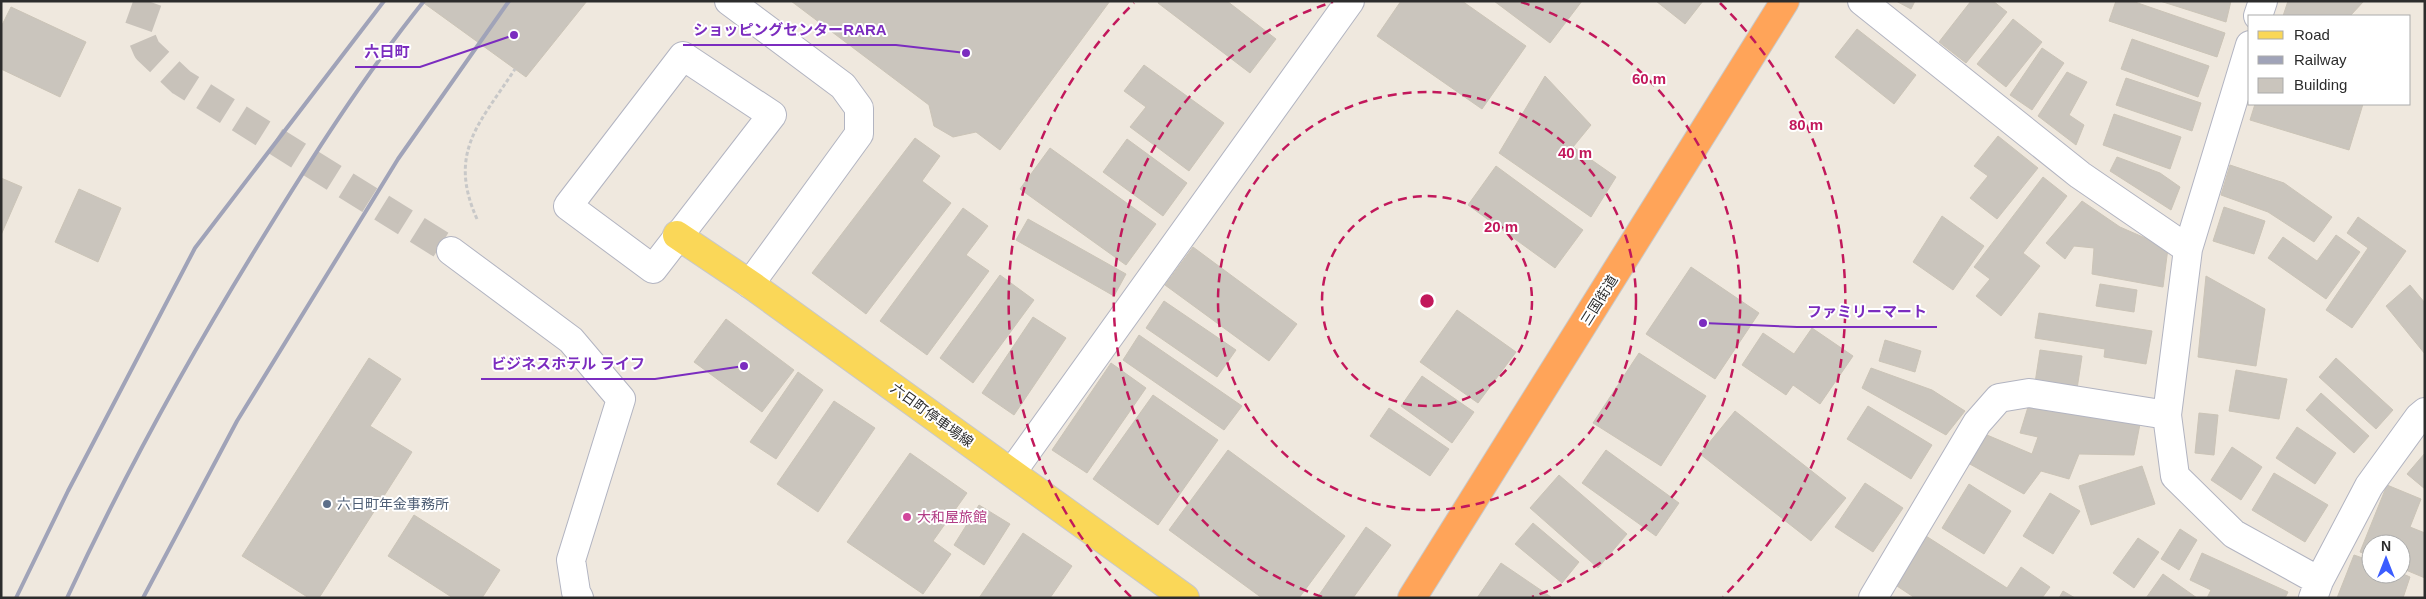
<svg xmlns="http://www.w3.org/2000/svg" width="2426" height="599" viewBox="0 0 2426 599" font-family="Helvetica,'Noto Sans JP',sans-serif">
	<rect width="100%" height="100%" fill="#efe8de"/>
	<path fill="#cac5bd" stroke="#cbc4b7" d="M421,1H587L526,77Z
		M791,1H1110L1000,150L976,132L953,137L934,126L929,105Z
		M1159,1H1227L1276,39L1250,73L1158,3Z
		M1401,1H1462L1526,46L1482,109L1377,36Z
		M1494,1H1582L1550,43Z
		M1656,1H1703L1685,24Z
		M1896,1H1915L1911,9Z
		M1971,1H1993L2007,12L1966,63L1939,42Z
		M2116,1H2132L2225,33L2217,57L2109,21Z
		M2160,1H2231L2226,22Z
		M2288,1H2364L2350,16H2283Z
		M11,7L86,42L60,97L1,69V27Z
		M2013,19L2042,42L2006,87L1977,64Z
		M1857,29L1916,75L1894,104L1835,57Z
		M2132,39L2209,66L2198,97L2121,69Z
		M2042,48L2064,63L2032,110L2010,95Z
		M1144,65L1224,123L1189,171L1130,127L1146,107L1124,91Z
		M2067,72L2087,82L2069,115L2084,125L2076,145L2038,116Z
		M1545,76L1591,125L1573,147L1616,177L1591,217L1499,153Z
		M2126,78L2201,103L2192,131L2116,105Z
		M2255,104H2363L2349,150L2250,120Z
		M2114,114L2181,137L2170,169L2103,145Z
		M1998,136L2038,168L1997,219L1970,198L1988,176L1974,166Z
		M915,138L940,156L922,181L951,203L866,314L812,273Z
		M1127,139L1187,183L1163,216L1103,172Z
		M1050,148L1156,224L1126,265L1020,189Z
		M2117,157L2160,173L2180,187L2171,210L2110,171Z
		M2230,165L2284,183L2332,217L2314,242L2268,212L2221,195Z
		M1496,166L1583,230L1555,268L1468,205Z
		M2043,177L2067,196L2023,253L2040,266L2001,316L1976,296L1990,279L1974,267Z
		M1,178L22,187L1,235Z
		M79,189L121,208L98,262L55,242Z
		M2082,201L2120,227L2168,248L2163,287L2092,274L2094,248L2074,246L2065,259L2046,243Z
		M2224,207L2265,221L2254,254L2213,241Z
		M963,208L988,226L966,255L989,271L927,355L880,321Z
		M1942,216L1984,246L1953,290L1913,262Z
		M2358,217L2406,251L2352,328L2326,310L2368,248L2347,233Z
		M1028,219L1126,274L1114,296L1016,240Z
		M2336,235L2360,252L2326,299L2268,258L2283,237L2317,261Z
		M1193,247L1297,324L1269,361L1165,285Z
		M1691,267L1759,313L1715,379L1646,334Z
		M1000,275L1034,300L973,383L940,358Z
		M2206,276L2265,309L2256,366L2198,357Z
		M2100,284L2137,290L2134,312L2096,306Z
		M2410,285L2425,303V354L2386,306Z
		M1164,301L1236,350L1217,377L1146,328Z
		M1457,310L1516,352L1478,403L1420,362Z
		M2039,313L2152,331L2146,364L2104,357L2105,349L2035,338Z
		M1033,317L1066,338L1014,415L982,393Z
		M726,319L794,370L762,412L694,362Z
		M1812,328L1853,356L1820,404L1793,385L1786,395L1742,365L1763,333L1794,354Z
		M1139,335L1242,406L1224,430L1123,360Z
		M1885,340L1921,351L1915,372L1879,361Z
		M2040,350L2082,356L2077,389L2035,383Z
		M1639,353L1706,396L1661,466L1593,423Z
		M369,358L401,379L370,426L412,452L319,598H309L242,556Z
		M2336,358L2393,410L2376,429L2319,377Z
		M1111,363L1146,388L1087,473L1052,450Z
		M1871,368L1932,390L1965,411L1946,435L1862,388Z
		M2236,370L2287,379L2279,419L2229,411Z
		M798,372L823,390L776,459L750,442Z
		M1422,376L1474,412L1452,443L1401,406Z
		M2321,393L2369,436L2354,453L2306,410Z
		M1153,395L1218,440L1158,525L1093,479Z
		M834,401L875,428L818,512L777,484Z
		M1868,406L1932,445L1911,479L1847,439Z
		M2028,407L2140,424L2134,455L2079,454L2069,479L2041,471L2024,494L1968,463L1987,435L2032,454L2038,437L2020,433Z
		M1389,408L1449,449L1430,476L1370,436Z
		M1735,411L1846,498L1811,541L1700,454Z
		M2199,413L2218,415L2214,455L2195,453Z
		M2297,427L2336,453L2315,484L2276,458Z
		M2232,447L2262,467L2241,500L2211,480Z
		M1228,450L1345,536L1299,598H1262L1169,530Z
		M1606,450L1679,503L1656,536L1582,483Z
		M910,453L967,493L933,541L951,554L923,594L847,542Z
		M2425,453V489L2407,474Z
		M2142,466L2155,504L2091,525L2079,486Z
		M2274,473L2328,505L2305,542L2252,510Z
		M1559,475L1627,534L1598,568L1530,508Z
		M1865,483L1903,508L1873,552L1835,527Z
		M1969,484L2011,511L1984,554L1942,528Z
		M2387,485L2421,499L2410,527L2425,533V578L2401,568V544H2371V556L2360,552Z
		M2050,493L2080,511L2053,554L2023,536Z
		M979,505L1010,524L984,565L954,545Z
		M414,515L500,570L482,598H453L388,556Z
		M1533,523L1579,562L1562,583L1515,544Z
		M1366,527L1391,545L1353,598H1317Z
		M2180,529L2197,540L2179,570L2161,559Z
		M1023,533L1072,566L1050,598H979Z
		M1926,536L2007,588L2021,567L2050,587L2042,598H1915L1894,584Z
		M2138,538L2159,552L2134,588L2113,573Z
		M2202,553L2288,592L2285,598H2207L2211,590L2190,580Z
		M2354,555L2371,561V574L2401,573L2410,577L2403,598H2337Z
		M1501,563L1551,597L1550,598H1477Z
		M2163,574L2197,598H2146Z
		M2063,591L2075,598H2059Z"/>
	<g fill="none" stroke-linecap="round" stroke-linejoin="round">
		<path stroke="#c8c2ba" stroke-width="28" stroke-dasharray="28 14" stroke-linecap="butt" d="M148,1L138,29L147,50L181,82L451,251"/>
		<g stroke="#b2b4c1" stroke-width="30">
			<path id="minor" d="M729,1L843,86L859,108V134L750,284
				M1862,1L2080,175L2188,249
				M2258,16L2263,1
				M2250,45L2188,249L2167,415L2175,476L2234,534L2319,581L2313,598
				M683,56L772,115L653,269L568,206Z
				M451,251L571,340L621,399L571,560L576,592L579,598
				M1012,472L1350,1
				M2319,581L2369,486L2419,417L2425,412
				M1873,598L1977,423L1999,398L2029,393L2167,415"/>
		</g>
		<g stroke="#c8c8c8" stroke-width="30">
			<path id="major" d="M677,235L750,284L1185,598"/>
		</g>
		<g stroke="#c8c8c8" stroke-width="30">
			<path id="highway" d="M1412,598L1785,1"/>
		</g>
		<path stroke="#c8c8c8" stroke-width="3" stroke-dasharray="4 2.5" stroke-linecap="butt" d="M477,219C447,152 480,123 515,69"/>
		<use href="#minor" stroke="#fff" stroke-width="28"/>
		<use href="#major" stroke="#fad758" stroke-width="28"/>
		<use href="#highway" stroke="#ffa459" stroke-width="28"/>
		<path stroke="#a0a3b8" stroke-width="4" d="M16,598L68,491L195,248L384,1
			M67,598C124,475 189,357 260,242C311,159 363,77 424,1
			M143,598L237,421L398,159L509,1"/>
	</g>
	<g fill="none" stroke="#c2185b" stroke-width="2.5" stroke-dasharray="9 6">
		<circle cx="1427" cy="301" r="105"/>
		<circle cx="1427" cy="301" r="209"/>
		<path d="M1322 597A314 314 0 0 1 1333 2M1521 2A314 314 0 0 1 1532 597"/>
		<path d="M1131 597A418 418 0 0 1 1134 3M1720 3A418 418 0 0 1 1723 597"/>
	</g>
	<circle fill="#5c6f8a" stroke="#fff" stroke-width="2" cx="327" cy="504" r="5"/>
	<circle fill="#d1479c" stroke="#fff" stroke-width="2" cx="907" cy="517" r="5"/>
	<g text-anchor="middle" stroke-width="4" stroke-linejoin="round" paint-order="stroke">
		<g font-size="14" fill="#2c2c2c" stroke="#fff">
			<text transform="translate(1599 300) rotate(-58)" y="5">三国街道</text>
			<text transform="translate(932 415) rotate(36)" y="5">六日町停車場線</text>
		</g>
		<g font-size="14" fill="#4e5e75" stroke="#fff" text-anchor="start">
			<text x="337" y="509">六日町年金事務所</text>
		</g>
		<g font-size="14" fill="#b23c85" stroke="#fff" text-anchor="start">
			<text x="917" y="522">大和屋旅館</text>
		</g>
	</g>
	<circle cx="1427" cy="301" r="8" fill="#c2185b" stroke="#fff" stroke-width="2.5"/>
	<g font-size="15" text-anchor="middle" font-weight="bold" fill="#c2185b" stroke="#fff" stroke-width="4" stroke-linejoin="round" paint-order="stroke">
		<text x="1649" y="84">60 m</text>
		<text x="1806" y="130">80 m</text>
		<text x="1575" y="158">40 m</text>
		<text x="1501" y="232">20 m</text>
	</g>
	<path fill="none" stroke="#7b2cbf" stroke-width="2" d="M966 53L896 45H683M514 35L420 67H355M1703 323L1797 327H1937M744 366L655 379H481"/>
	<g fill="#7b2cbf" stroke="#fff" stroke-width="2">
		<circle cx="966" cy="53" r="5"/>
		<circle cx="514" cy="35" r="5"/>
		<circle cx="1703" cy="323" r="5"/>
		<circle cx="744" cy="366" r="5"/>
	</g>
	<g font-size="15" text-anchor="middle" font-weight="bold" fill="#7b2cbf" stroke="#fff" stroke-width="4" stroke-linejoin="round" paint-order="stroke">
		<text x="790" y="35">ショッピングセンターRARA</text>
		<text x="387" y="57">六日町</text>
		<text x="1867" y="317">ファミリーマート</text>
		<text x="568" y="369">ビジネスホテル ライフ</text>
	</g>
	<rect width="2426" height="599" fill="none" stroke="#2c2c2c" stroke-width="5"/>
	<rect x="2248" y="15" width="162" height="90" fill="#ffffff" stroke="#ababab"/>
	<rect x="2258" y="31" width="25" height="8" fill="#fad758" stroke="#ababab"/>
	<text x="2294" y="40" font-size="15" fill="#2c2c2c">Road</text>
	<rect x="2258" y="56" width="25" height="8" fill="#a0a3b8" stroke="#ababab"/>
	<text x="2294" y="65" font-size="15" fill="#2c2c2c">Railway</text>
	<rect x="2258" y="78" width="25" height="15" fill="#cac5bd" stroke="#ababab"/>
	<text x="2294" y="90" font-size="15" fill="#2c2c2c">Building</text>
	<g transform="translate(2386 559)"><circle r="24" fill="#ffffff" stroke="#ababab"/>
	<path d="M0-4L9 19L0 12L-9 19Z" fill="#3b5cff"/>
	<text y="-8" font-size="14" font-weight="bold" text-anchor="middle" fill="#2c2c2c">N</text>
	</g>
</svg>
